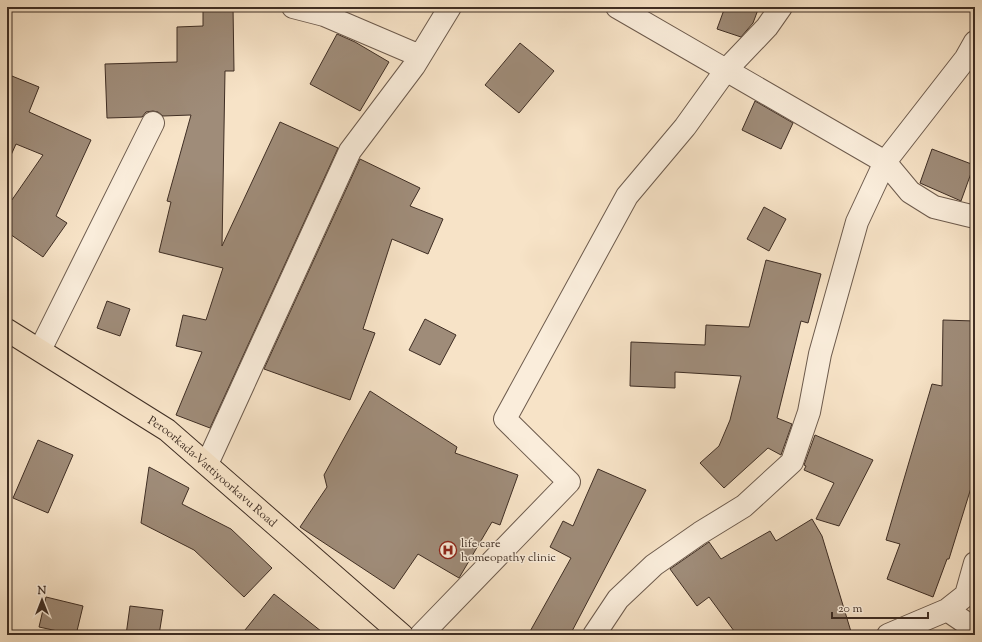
<svg xmlns="http://www.w3.org/2000/svg" width="982" height="642" viewBox="0 0 982 642" font-family="'Sorts Mill Goudy',serif">
	<rect width="100%" height="100%" fill="#f7e3c7"/>
	<filter id="stains"><feTurbulence type="fractalNoise" baseFrequency=".005" numOctaves="4"/><feColorMatrix values="0 0 0 0 .2 0 0 0 0 .09 0 0 0 0 .02 0 0 0 .5 -.17"/></filter>
	<radialGradient id="worn" r=".72"><stop offset=".6" stop-color="#630" stop-opacity="0"/><stop offset="1" stop-color="#630" stop-opacity=".3"/></radialGradient>
	<path fill="#9f8c79" stroke="#3f2e24" d="M203,7H233L234,71H225L222,246L280,122L338,148L210,428L176,415L202,352L176,346L183,315L206,320L223,268L159,252L171,202L167,201L191,115L163,116L158,112L153,111L146,112L142,117L107,118L105,64L177,62V27L203,26Z
		M725,7H759L753,23L741,37L717,29Z
		M337,34L355,42L389,62L360,111L310,84Z
		M520,43L554,71L519,113L485,85Z
		M7,74L39,87L29,112L91,140L56,216L67,223L43,257L7,232V207L43,155L16,144L7,164Z
		M755,101L793,123L781,149L742,130Z
		M932,149L974,165L961,201L920,183Z
		M360,159L420,188L410,206L443,219L428,254L392,239L363,329L375,333L350,400L264,369Z
		M764,207L786,219L769,251L747,239Z
		M766,260L821,274L808,323L801,321L777,418L792,424L781,455L768,448L724,488L700,463L719,446L730,420L741,376L675,372V388L630,386L631,342L705,345L706,325L749,327Z
		M107,301L130,309L120,336L97,328Z
		M425,319L456,335L440,365L409,350Z
		M943,320L975,321V475L949,559H947L933,597L887,579L900,544L886,540L932,384L942,386Z
		M370,391L457,447L455,453L518,475L500,525L492,522L459,578L418,554L394,589L300,527L327,487L324,475Z
		M815,435L873,460L839,526L816,519L834,483L804,470L806,466L804,465Z
		M38,440L73,455L48,513L13,498Z
		M149,467L189,488L182,504L231,529L272,568L244,597L194,550L141,523Z
		M598,469L646,490L570,635H528L571,558L550,547L563,521L573,526Z
		M812,519L822,536L852,635H737L709,597L697,606L670,569L709,542L721,559L770,531L776,541Z
		M274,594L326,635H241Z
		M46,597L83,606L76,635L39,627Z
		M130,606L163,610L159,635H126Z"/>
	<g fill="none" stroke-linecap="round" stroke-linejoin="round">
		<g stroke="#6d5b4d" stroke-width="24">
			<path id="minor" d="M293,7L324,15L420,56
				M617,7L885,162L910,192L934,207L975,217
				M40,350L153,123
				M207,464L350,151L414,66L450,7
				M947,610L975,629
				M421,635L569,482L505,419L627,196L685,127L726,70L767,27L781,7
				M594,635L618,599L654,565L700,533L744,506L792,462L809,412L820,354L857,222L885,162L966,58L975,42
				M888,635L947,610L966,595L975,563"/>
		</g>
		<g stroke="#3f2e24" stroke-width="24">
			<g id="major">
				<path id="s1" d="M7,330L167,430L402,635"/>
			</g>
		</g>
		<use href="#minor" stroke="#faeddb" stroke-width="22"/>
		<use href="#major" stroke="#f7e3c7" stroke-width="22"/>
	</g>
	<defs>
		<g id="hospital-ring" transform="scale(0.9)"><circle r="9.5" fill="#faeddb" stroke="#8f2418" stroke-width="1.5"/><path d="M-5-5h3v3.5h4V-5h3V5h-3V1.5h-4V5h-3Z" fill="#8f2418"/></g>
	</defs>
	<g fill-rule="evenodd">
		<use href="#hospital-ring" x="448" y="550"/>
	</g>
	<g text-anchor="middle" stroke-width="3" stroke-linejoin="round" paint-order="stroke">
		<g font-size="12" fill="#3f2e24" stroke="#faeddb">
			<text dy="4" stroke="none"><textPath href="#s1" startOffset="250">Peroorkada-Vattiyoorkavu Road</textPath></text>
		</g>
		<g font-size="12" fill="#3f2e24" stroke="#faeddb" text-anchor="start">
			<text x="461" y="547">life care<tspan x="461" dy="14">homeopathy clinic</tspan></text>
		</g>
	</g>
	<rect width="982" height="642" fill="none" stroke="#f7e3c7" stroke-width="24"/>
	<rect x="8" y="8" width="966" height="626" fill="none" stroke="#3f2e24" stroke-width="2"/>
	<rect x="12" y="12" width="958" height="618" fill="none" stroke="#3f2e24"/>
	<g transform="translate(42 600)" stroke="#faeddb" stroke-width="3" paint-order="stroke">
	<path d="M0-3L7 15L0 10L-7 15Z" fill="#3f2e24"/>
	<text y="-6" font-size="11" font-weight="bold" text-anchor="middle" fill="#3f2e24">N</text>
	</g>
	<path d="M832 612v6h96v-6" fill="none" stroke="#3f2e24" stroke-width="2"/>
	<text x="838" y="612" font-size="12" fill="#3f2e24" stroke="#faeddb" stroke-width="3" paint-order="stroke">20 m</text>
	<rect width="100%" height="100%" filter="url(#stains)"/>
	<rect width="100%" height="100%" fill="url(#worn)"/>
</svg>
